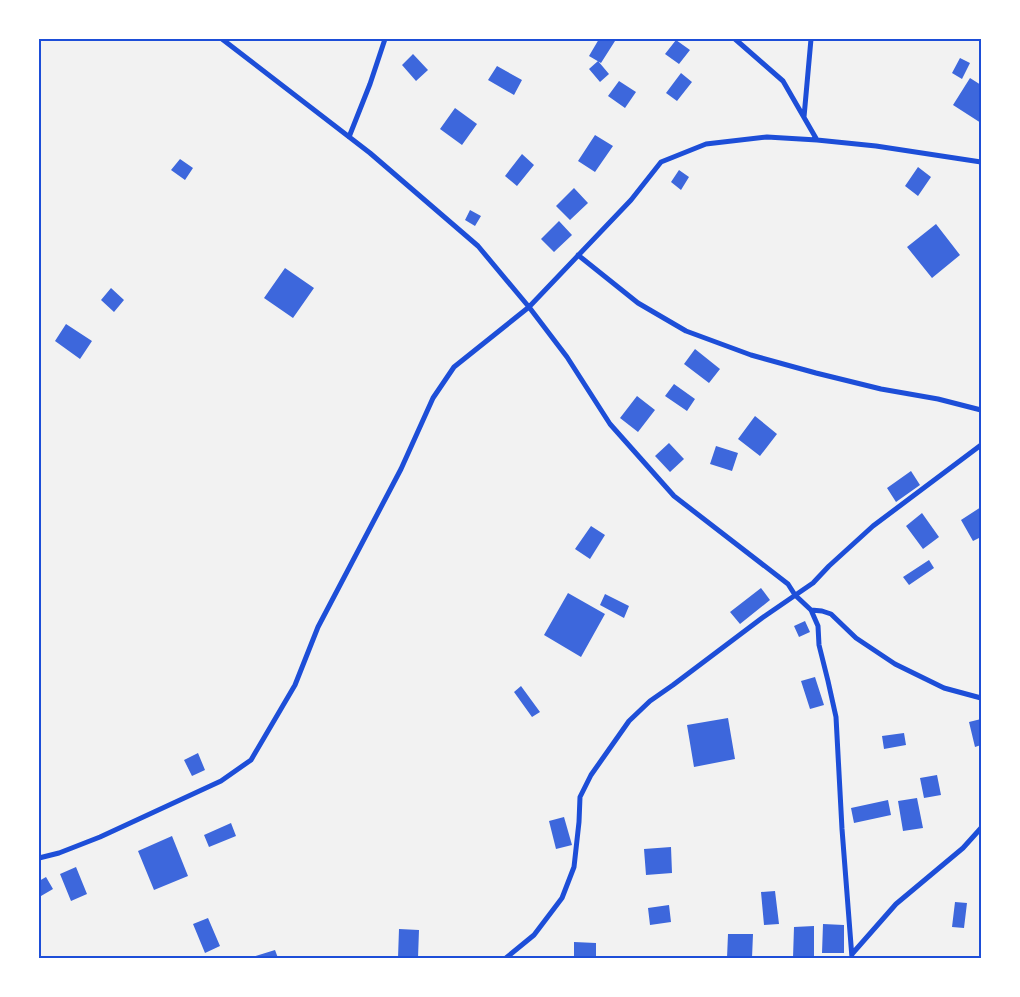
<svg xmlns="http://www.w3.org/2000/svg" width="1020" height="997" viewBox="0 0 1020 997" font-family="'Source Sans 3',sans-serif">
	<rect width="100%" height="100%" fill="#f2f2f2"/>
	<path fill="#3d67dc" d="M599,39H612L615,41L601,63L589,56Z
		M676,40L690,50L679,64L665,54Z
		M413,54L428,70L416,81L402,65Z
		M960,58L970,63L962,79L952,73Z
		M598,61L609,74L600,82L589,69Z
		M497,66L522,80L514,95L488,80Z
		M681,73L692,82L677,101L666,93Z
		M970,78L981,85V123L953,105Z
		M619,81L636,92L625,108L608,96Z
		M455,108L477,124L462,145L440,129Z
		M595,135L613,146L595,172L578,161Z
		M522,154L534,165L517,186L505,176Z
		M180,159L193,168L185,180L171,170Z
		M918,167L931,177L918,196L905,186Z
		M679,170L689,177L681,190L671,182Z
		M574,188L588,203L570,220L556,206Z
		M470,210L481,216L475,226L465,220Z
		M559,221L572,235L554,252L541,239Z
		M936,224L960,255L932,278L907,247Z
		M285,268L314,288L293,318L264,298Z
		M111,288L124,300L114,312L101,300Z
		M66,324L92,341L80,359L55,341Z
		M695,349L720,369L709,383L684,364Z
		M674,384L695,399L687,411L665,396Z
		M637,396L655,410L638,432L620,418Z
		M755,416L777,434L760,456L738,439Z
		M669,443L684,459L670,472L655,456Z
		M716,446L738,453L732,471L710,464Z
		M911,471L920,485L896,502L887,488Z
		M981,507V537L973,541L961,520Z
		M922,513L939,537L923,549L906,526Z
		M591,526L605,535L590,559L575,549Z
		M929,560L934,568L909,585L903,577Z
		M761,588L770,600L740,624L730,612Z
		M568,593L605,614L581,657L544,635Z
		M605,594L629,606L624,618L600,605Z
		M805,621L810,632L799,637L794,626Z
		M815,677L824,705L810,709L801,681Z
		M521,686L540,712L532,717L514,692Z
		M728,718L735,759L694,767L687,725Z
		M981,719V745L975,747L969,722Z
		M904,733L906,745L884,749L882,736Z
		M198,753L205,770L192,776L184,760Z
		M937,775L941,795L924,798L920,778Z
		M917,798L923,828L903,831L898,801Z
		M888,800L891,815L854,823L851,808Z
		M564,817L572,845L556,849L549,821Z
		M231,823L236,836L209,847L204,835Z
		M172,836L188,876L154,890L138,851Z
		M671,847L672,873L646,875L644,849Z
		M76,867L87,894L71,901L60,874Z
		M46,877L53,889L41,896L39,891V881Z
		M775,891L779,924L764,925L761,892Z
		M955,902L967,903L964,928L952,927Z
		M669,905L671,922L650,925L648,908Z
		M208,918L220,946L205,953L193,924Z
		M823,924L844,925V953H822Z
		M814,926V958H793L794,927Z
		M399,929L419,930L418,958H398Z
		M728,934H753L752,958H727Z
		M574,942L596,943V958H574Z
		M275,950L278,958H253L252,957Z"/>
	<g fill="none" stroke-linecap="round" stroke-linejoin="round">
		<path stroke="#1d4ed8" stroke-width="5" d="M222,39L370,153L478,246L529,307L567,357L610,424L674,496L788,584L795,595L811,610L818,626L819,645L828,681L836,717L842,829L852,958
			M735,39L783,81L817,140
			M804,117L811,39
			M349,137L370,84L385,39
			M578,255L638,303L686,331L751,355L816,373L881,389L938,399L981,410
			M811,610L822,611L831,614L856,638L895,664L944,688L981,698
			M39,858L59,853L100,837L221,781L251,760L295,685L318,627L401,469L433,398L454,367L529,307L631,200L661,162L706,144L767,137L817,140L876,146L981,162
			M852,954L896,904L963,848L981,828
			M506,958L534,935L562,898L574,867L579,822L580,797L591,775L629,721L650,701L673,685L762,618L813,583L829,566L873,526L981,445"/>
	</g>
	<rect width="1020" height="997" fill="none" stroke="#ffffff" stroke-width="80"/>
	<rect x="40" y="40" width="940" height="917" fill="none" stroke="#1d4ed8" stroke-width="2"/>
</svg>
